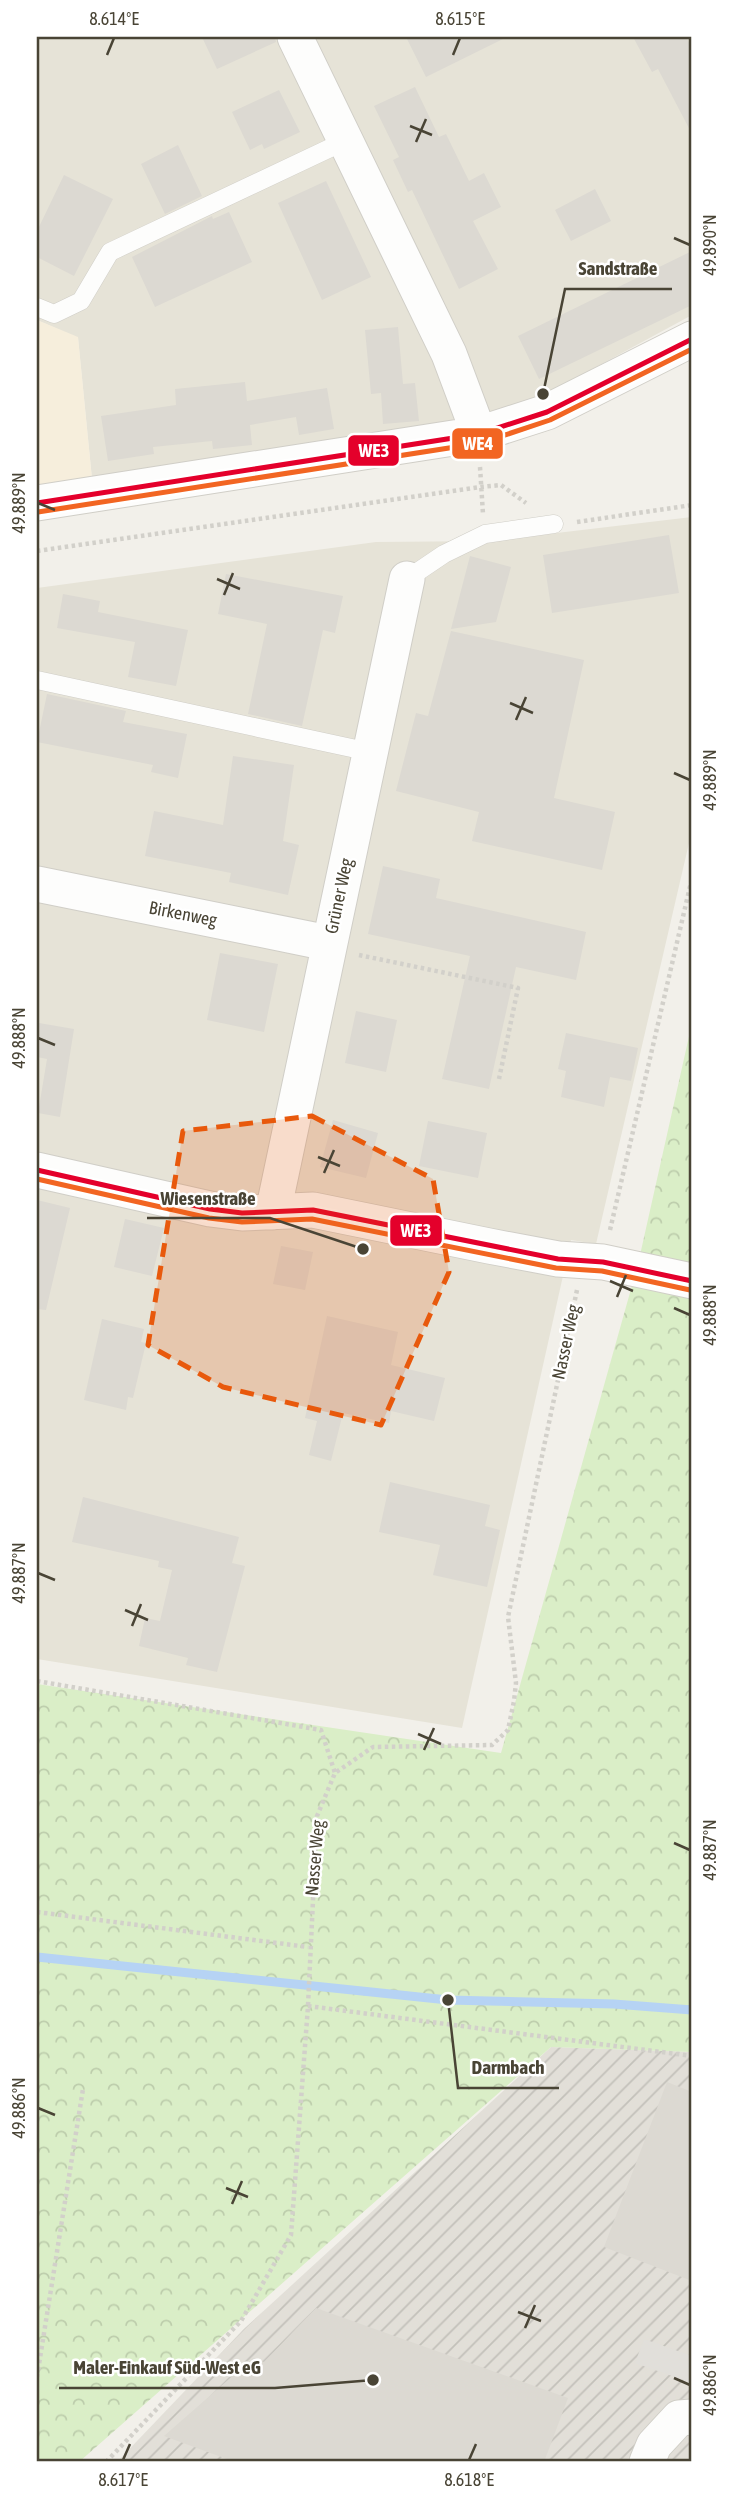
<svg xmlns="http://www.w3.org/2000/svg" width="729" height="2499" viewBox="0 0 729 2499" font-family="'Asap Condensed',sans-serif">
	<defs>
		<pattern id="industrial-furrows" width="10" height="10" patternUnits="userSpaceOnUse" patternTransform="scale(1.75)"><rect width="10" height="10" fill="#e2dfd8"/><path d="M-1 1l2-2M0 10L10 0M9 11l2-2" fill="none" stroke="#c3c1ba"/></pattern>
		<pattern id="forest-crowns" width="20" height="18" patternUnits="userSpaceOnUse" patternTransform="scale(1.75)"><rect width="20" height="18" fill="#daeec7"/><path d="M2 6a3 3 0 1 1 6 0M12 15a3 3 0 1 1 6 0" fill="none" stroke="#bdcdac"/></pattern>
	</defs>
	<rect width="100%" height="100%" fill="#f2f0ea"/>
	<path fill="#e6e3d7" d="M37,37H692V315L513,412L92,479L78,338L37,320Z
		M692,517V830L596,1244L571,1240L462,1728L37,1659V588L376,542L489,541Z"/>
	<path fill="#f6eedc" d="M37,320L78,337L92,479L37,486Z"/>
	<path fill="url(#industrial-furrows)" d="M551,2047L692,2052V2462H117L244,2329Z"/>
	<path fill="url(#forest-crowns)" d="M692,1023V2052L551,2047L79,2462H37V1684L501,1753L638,1264Z"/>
	<path fill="#e1dfda" d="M644,2339L692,2356V2383L635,2363Z"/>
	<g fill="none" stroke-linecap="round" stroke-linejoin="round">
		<path stroke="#b6d3f4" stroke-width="9" d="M37,1957L448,2000L614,2004L692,2010"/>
	</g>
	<path fill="#dcd9d2" d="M202,37H275L276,42L217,69Z
		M406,37H507L426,77Z
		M633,37H686L692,48V134L658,69L652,72Z
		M415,87L439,137L446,134L469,181L484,173L501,207L473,221L498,269L459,289L412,190L408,192L393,160L399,157L374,106Z
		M279,90L300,132L264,149L262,144L250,150L232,112Z
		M178,145L202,196L165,214L141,164Z
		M64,175L113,199L74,276L37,257V231Z
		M326,181L371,277L322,300L278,203Z
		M595,189L611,221L571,241L555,210Z
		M229,212L252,262L155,307L132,257L212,216L213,219Z
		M692,251V305L539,379L518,336Z
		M398,327L403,384L415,383L419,421L383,424L381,393L371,394L365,330Z
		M245,382L247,401L327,388L334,429L299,435L296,417L250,425L252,445L213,449L212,441L153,447L154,454L108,461L101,416L176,405L175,389Z
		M669,535L679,593L552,613L543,555Z
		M470,556L511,567L496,622L451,629Z
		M226,574L343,596L335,633L323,630L302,726L248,714L267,624L218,614Z
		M63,594L100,601L98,612L188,630L176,686L128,677L135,642L57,628Z
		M451,631L584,660L554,798L615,812L602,870L472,841L479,812L396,791L416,713L428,716Z
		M47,694L126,711L123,722L187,734L178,778L151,772L153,765L37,742Z
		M233,756L294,765L283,841L299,845L288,895L229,882L231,873L145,856L154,811L223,825Z
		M383,866L440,879L436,898L586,932L576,980L516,967L489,1089L442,1079L470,956L368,934Z
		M220,953L278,964L264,1032L207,1020Z
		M356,1011L397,1020L386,1072L345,1063Z
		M39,1023L74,1029L60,1117L38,1113L47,1059L37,1057Z
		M566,1033L638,1048L631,1081L610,1077L604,1107L561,1097L566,1071L558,1069Z
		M333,1120L378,1133L366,1178L320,1167Z
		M428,1121L487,1133L478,1178L419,1166Z
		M37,1200L70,1208L46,1310L37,1309Z
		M125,1219L164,1228L152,1276L114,1267Z
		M281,1246L313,1252L305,1290L273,1284Z
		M327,1316L398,1332L391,1365L445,1378L434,1421L391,1411L389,1423L343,1413L331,1461L309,1455L317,1421L305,1418Z
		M102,1319L144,1329L141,1342L146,1343L133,1398L128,1397L126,1410L84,1400Z
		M390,1482L490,1505L485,1526L500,1530L487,1587L433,1575L440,1545L379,1532Z
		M83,1497L239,1537L232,1563L245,1566L217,1672L186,1665L188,1658L139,1646L145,1618L160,1621L172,1570L158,1567L159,1561L72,1542Z
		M667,2082L692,2092V2281L604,2247Z
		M316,2308L568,2398L544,2462H235L164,2436L253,2358L264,2362Z"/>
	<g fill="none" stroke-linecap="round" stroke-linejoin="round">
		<g stroke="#d0cec7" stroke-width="19">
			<path id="service" d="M37,307L54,314L81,301L110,252L345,141
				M407,579L444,554L485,534L554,524
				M37,680L370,752"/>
		</g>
		<g stroke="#d0cec7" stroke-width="37">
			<path id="minor" d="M295,37L449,354L479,434
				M37,503L479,434L547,412L692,339
				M37,884L328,943
				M37,1170L210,1209L242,1213L313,1210L489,1246L558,1259L603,1262L692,1281
				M273,1212L407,579
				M647,2462L654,2445L679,2418L692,2417"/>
		</g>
		<path stroke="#d2d0ca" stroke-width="4.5" stroke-dasharray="3.5 3.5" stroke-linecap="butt" d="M480,467L483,514
			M577,522L692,505
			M37,551L481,487L501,485L526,503
			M359,955L518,988L499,1079
			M610,1230L692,878
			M37,1681L321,1730L335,1773
			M37,1912L308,1947
			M308,2006L692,2056
			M37,2377L83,2089
			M106,2462L241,2321L291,2235L308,2006L317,1816L335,1773L373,1747L492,1745L508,1730L514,1701L516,1683L508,1617L577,1290"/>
		<use href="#service" stroke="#fdfdfc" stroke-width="18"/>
		<use href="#minor" stroke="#fdfdfc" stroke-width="35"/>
		<g stroke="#fff" stroke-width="10">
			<path id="bus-1" d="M37,503L479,434L547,412L692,339
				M37,1170L210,1209L242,1213L313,1210L558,1259L603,1262L692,1281"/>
		</g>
		<g stroke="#fff" stroke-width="10">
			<path id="bus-2" d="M38,512L481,443L550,420L692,349
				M37,1179L209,1218L242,1222L312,1219L556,1268L602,1271L690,1290"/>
		</g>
		<use href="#bus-1" stroke="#e4002b" stroke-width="5"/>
		<use href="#bus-2" stroke="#f26522" stroke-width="5"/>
	</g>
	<path fill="#e8590c" fill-opacity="0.2" stroke="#e8590c" stroke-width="5" stroke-dasharray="14 9" stroke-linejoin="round" d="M312,1116L433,1179L449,1272L381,1425L223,1387L148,1345L183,1131Z"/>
	<path fill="none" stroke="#494435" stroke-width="2.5" d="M107,55L114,38M453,55L460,38M410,126L432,135M416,142L426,119M674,238L690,245M38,503L55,510M217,579L240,589M224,595L233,573M510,703L533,713M516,720L526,697M674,773L690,780M38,1038L55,1045M318,1157L340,1166M324,1173L334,1150M610,1281L633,1291M617,1297L626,1275M674,1308L690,1315M38,1573L55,1580M125,1610L148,1620M132,1626L141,1604M418,1734L441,1744M424,1750L434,1728M674,1843L690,1850M38,2108L55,2115M226,2188L248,2197M232,2204L242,2181M518,2312L541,2321M525,2328L535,2305M674,2378L690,2385M123,2460L130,2444M469,2460L476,2444"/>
	<g text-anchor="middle" stroke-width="5" stroke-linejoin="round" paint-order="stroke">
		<g font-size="18" fill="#494435" stroke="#fff">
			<text transform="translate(339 896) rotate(-78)" y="6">Grüner Weg</text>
			<text transform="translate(183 914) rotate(11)" y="6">Birkenweg</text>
			<text transform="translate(566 1342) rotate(-78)" y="6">Nasser Weg</text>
			<text transform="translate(315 1858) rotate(-85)" y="6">Nasser Weg</text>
		</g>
	</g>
	<path fill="none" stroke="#494435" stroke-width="2.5" d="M543 394L565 289H672M363 1249L270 1218H147M448 2000L458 2088H559M373 2380L275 2388H59"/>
	<g fill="#494435" stroke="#fff" stroke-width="2.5">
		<circle cx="543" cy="394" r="7"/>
		<circle cx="363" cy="1249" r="7"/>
		<circle cx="448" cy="2000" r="7"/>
		<circle cx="373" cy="2380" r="7"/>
	</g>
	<g font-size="19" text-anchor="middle" font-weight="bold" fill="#494435" stroke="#fff" stroke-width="5" stroke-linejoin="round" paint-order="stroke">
		<text x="618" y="275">Sandstraße</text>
		<text x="208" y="1205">Wiesenstraße</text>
		<text x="508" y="2074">Darmbach</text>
		<text x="167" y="2374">Maler-Einkauf Süd-West eG</text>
	</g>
	<g stroke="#fff" stroke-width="2.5">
		<rect x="451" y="427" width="53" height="33" rx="7" fill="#f26522"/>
		<rect x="347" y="434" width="53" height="33" rx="7" fill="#e4002b"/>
		<rect x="389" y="1214" width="54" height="33" rx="7" fill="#e4002b"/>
	</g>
	<g font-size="19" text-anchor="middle" font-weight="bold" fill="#fff">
		<text x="478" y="450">WE4</text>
		<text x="374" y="457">WE3</text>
		<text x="416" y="1237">WE3</text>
	</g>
	<rect width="729" height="2499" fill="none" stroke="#ffffff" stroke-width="77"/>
	<rect x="38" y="38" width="652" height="2422" fill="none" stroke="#494435" stroke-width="2.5"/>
	<g font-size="18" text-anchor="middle" fill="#494435">
		<text x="114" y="25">8.614°E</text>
		<text x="460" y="25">8.615°E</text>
		<text transform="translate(710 245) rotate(-90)" y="6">49.890°N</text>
		<text transform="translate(19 503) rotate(-90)" y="6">49.889°N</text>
		<text transform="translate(710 780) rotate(-90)" y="6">49.889°N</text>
		<text transform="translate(19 1038) rotate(-90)" y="6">49.888°N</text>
		<text transform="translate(710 1315) rotate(-90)" y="6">49.888°N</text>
		<text transform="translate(19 1573) rotate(-90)" y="6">49.887°N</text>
		<text transform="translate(710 1850) rotate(-90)" y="6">49.887°N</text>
		<text transform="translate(19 2108) rotate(-90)" y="6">49.886°N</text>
		<text transform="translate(710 2385) rotate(-90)" y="6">49.886°N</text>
		<text x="123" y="2486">8.617°E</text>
		<text x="469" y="2486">8.618°E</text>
	</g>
</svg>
